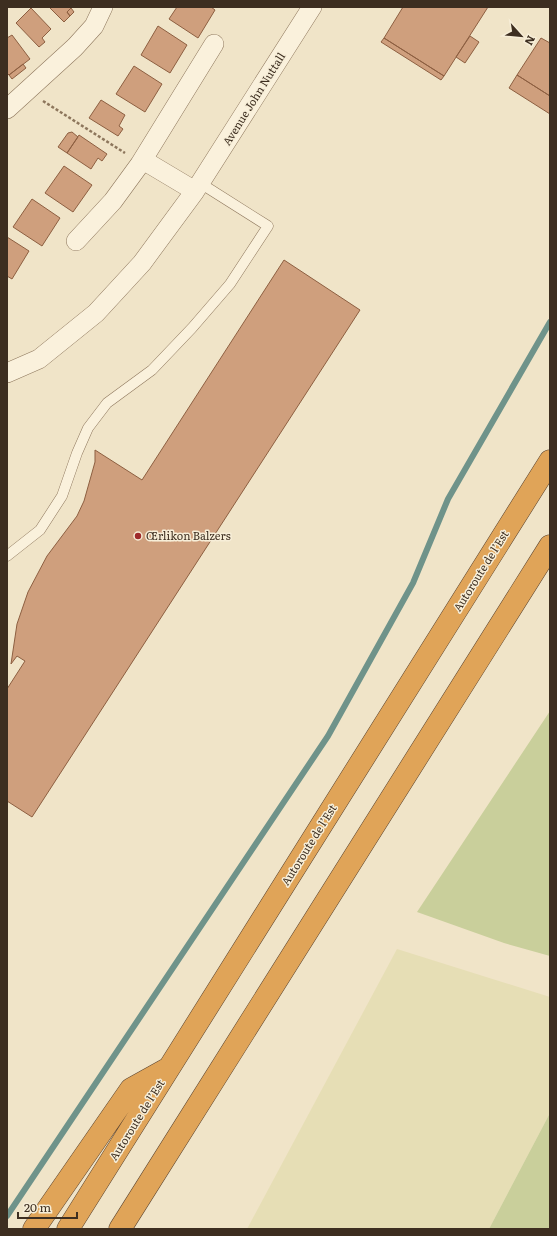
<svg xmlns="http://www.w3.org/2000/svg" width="557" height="1236" viewBox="0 0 557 1236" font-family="Literata,serif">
	<rect width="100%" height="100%" fill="#f0e4c8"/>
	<path fill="#e6deb5" d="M397,949L550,997V1113L489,1229H247Z"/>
	<path fill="#c9cf9b" d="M550,711V956L504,943L417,912Z
		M550,1113V1229H489Z"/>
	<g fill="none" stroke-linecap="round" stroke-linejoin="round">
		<path stroke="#6f938a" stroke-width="6" d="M7,1216L328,736L413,583L448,499L550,322"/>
	</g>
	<path fill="#cf9f7d" stroke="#8d5f41" d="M49,7H72L67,12L70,16L64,22Z
		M177,7H211L215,10L198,38L169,19Z
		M403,7H488L444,76L384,38Z
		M31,8L51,29L42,38L45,42L39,47L16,23Z
		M71,8L74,12L70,16L67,12Z
		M158,26L187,45L170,73L141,55Z
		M12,35L30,59L9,75L7,73V38Z
		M470,36L479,42L465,63L456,57Z
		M384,38L444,76L441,80L381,42Z
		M541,38L550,43V96L517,75Z
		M23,64L26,68L12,79L9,75Z
		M134,66L162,84L145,112L116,94Z
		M517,75L550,96V114L509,88Z
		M101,100L125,115L119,126L123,129L118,136L89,118Z
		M72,132L78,137L67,153L58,147L68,133Z
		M79,135L107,154L102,161L98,158L91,169L67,153Z
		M64,166L92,185L73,212L45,193Z
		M32,199L60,218L42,246L13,227Z
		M7,237L29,251L12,279L7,276Z
		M284,260L360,310L32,817L7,801V689L25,661L17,656L11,664L17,624L28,592L47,556L77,516L84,501L95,462V450L142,480Z"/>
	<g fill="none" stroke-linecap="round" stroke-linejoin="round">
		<g stroke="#8d765c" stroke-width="11">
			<path id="lane" d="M7,556L40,530L62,496L77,453L88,428L107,403L152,370L192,328L230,284L268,226L200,183"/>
		</g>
		<g stroke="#8d765c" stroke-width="20">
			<path id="street" d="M7,109L75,47L94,26L103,7
				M143,160L195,191
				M76,241L113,201L140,164L214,44
				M7,373L39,359L96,313L142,263L195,191L312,7"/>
		</g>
		<g stroke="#5b4430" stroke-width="23">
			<path id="highway" d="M34,1229L131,1089L167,1069
				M68,1229L550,461
				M120,1229L550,546"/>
		</g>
		<path stroke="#8d765c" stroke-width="2.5" stroke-dasharray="3 2" stroke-linecap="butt" d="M43,101L125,153"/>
		<use href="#lane" stroke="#faf1dc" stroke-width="10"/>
		<use href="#street" stroke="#faf1dc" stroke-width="19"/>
		<use href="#highway" stroke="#e0a458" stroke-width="22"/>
	</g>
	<circle fill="#9e2a2b" stroke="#f7eed8" stroke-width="1.5" cx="138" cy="536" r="4"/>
	<g text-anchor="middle" stroke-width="3" stroke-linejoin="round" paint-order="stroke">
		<g font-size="11" fill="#3d2e20" stroke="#f7eed8">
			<text transform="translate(254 99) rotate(-58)" y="4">Avenue John Nuttall</text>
			<text transform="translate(481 571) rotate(-58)" y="4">Autoroute de l’Est</text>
			<text transform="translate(309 845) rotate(-58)" y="4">Autoroute de l’Est</text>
			<text transform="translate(137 1120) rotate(-58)" y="4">Autoroute de l’Est</text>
		</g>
		<g font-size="11" fill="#3d2e20" stroke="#f7eed8" text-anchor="start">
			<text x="146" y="540">Œrlikon Balzers</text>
		</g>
	</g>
	<rect width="557" height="1236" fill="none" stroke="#3d2e20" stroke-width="16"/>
	<g transform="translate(521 36) rotate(117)" stroke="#f7eed8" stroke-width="3" paint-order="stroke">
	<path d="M0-3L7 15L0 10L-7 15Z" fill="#3d2e20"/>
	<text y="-6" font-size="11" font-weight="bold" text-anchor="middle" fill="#3d2e20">N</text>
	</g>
	<path d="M18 1212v6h59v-6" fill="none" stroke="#3d2e20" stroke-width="2"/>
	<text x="24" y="1212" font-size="12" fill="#3d2e20" stroke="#f7eed8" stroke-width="3" paint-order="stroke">20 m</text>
</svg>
